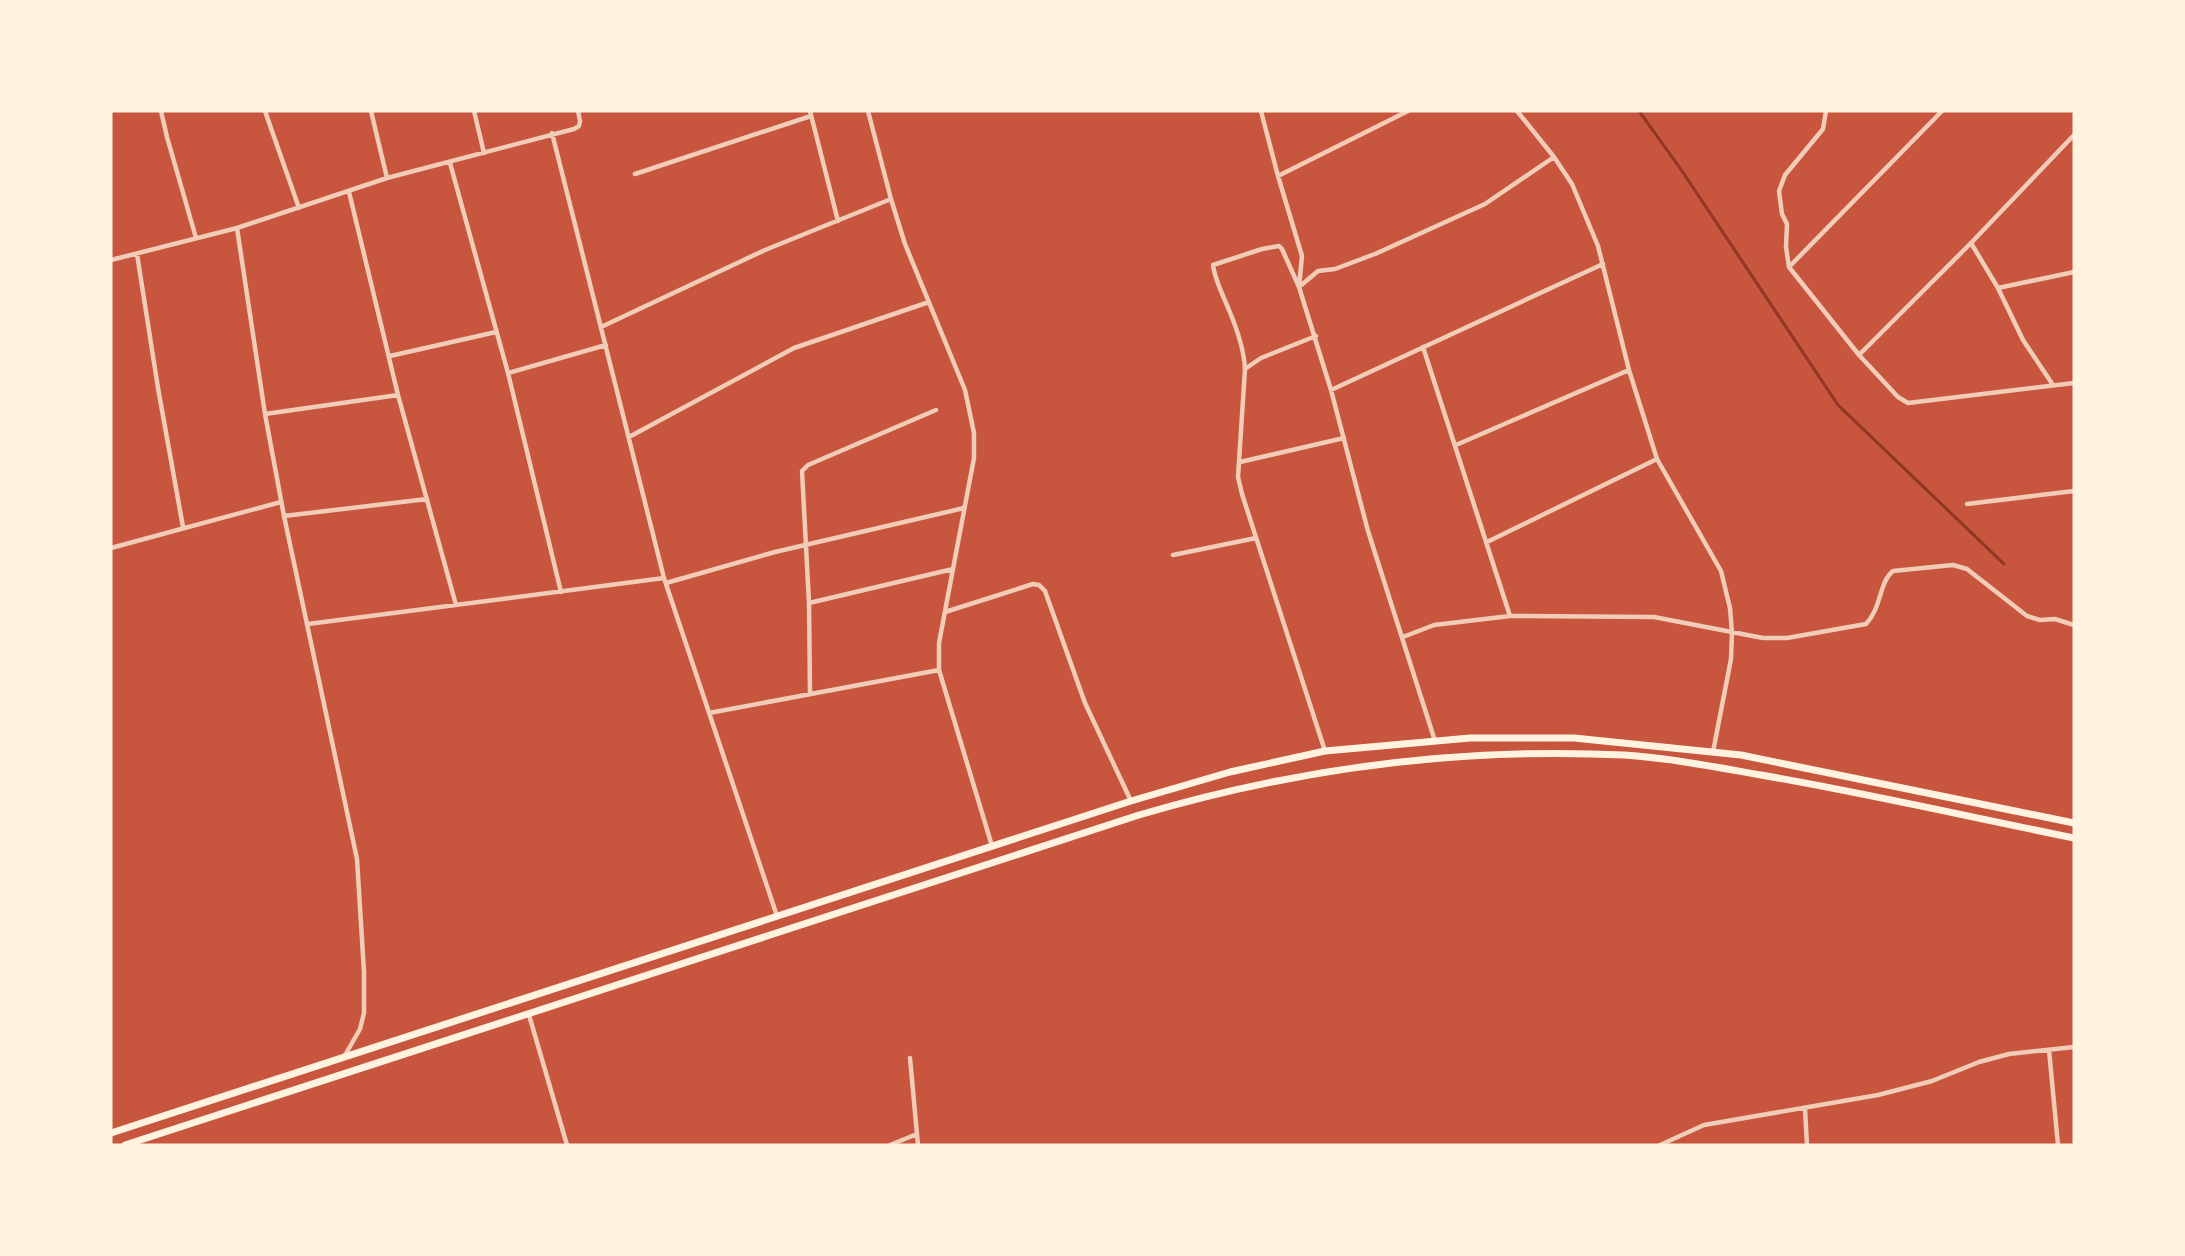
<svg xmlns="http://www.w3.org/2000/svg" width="2185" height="1256" viewBox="0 0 2185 1256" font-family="'Space Grotesk',sans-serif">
	<rect width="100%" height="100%" fill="#c8553d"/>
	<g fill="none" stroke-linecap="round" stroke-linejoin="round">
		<path stroke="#8f3625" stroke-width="3" d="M1639,111L1682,171L1838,405L2004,564"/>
		<path stroke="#f1ccb7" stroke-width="4.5" d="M161,111L167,137L196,238
			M265,111L299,208
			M371,111L387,178
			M474,111L484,153
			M810,111L838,221
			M868,111L891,199L905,244L965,390L974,433V458L939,643V670L992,846
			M1261,111L1278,176L1302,256L1299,287L1331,390L1368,531L1435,741
			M1517,111L1554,157L1572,184L1598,246L1629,370L1657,459L1721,571L1730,608L1732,633L1731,659L1713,752
			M1826,111L1823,129L1785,175L1779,191L1782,214L1787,224L1786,247L1789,267L1859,355L1898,397L1908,403L2074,383
			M552,133L664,578L777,916
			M450,163L508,373L561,592
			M635,174L811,116
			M1278,176L1408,111
			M349,192L398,395L456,605
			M237,228L265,414L284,516L357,859L364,972V1013L360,1029L344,1057
			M1971,243L1998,288L2023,340L2053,385
			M137,254L158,388L183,527
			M111,260L237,228L387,178L574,129L579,126L580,121L578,111
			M1789,267L1942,111
			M1998,288L2074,272
			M601,327L765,250L891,199
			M1316,336L1261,358L1245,369L1238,477L1242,494L1325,751
			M1423,347L1510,616
			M1859,355L1971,243L2074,135
			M390,356L496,332
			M1245,369C1244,349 1237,329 1229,310C1223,295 1215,281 1213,265L1262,249L1279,246L1282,249L1299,287L1318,271L1335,269L1375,254L1485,204L1554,157
			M508,373L606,345
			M1331,390L1603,264
			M265,414L398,395
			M629,437L794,348L929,302
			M1456,445L1629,370
			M1240,462L1344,438
			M1967,504L2074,491
			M284,516L427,499
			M1487,542L1657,459
			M111,548L281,502
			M1173,555L1256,538
			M666,583L775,552L964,508
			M809,603L953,569
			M945,612L1033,584L1039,585L1045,591L1085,703L1131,801
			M308,624L664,578
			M1403,637L1434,625L1510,616L1654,617L1763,638H1787L1866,624C1882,607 1879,582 1893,571L1953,565L1967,569L2027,616L2040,620L2055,619L2074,625
			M810,694L809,603L802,471L808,465L936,410
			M709,713L939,670
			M529,1015L567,1145
			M2049,1050L2058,1145
			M910,1058L918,1145
			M1805,1109L1807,1145
			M890,1145L917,1134
			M1660,1145L1704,1125L1878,1095L1932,1081L1979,1062L2009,1054L2074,1047"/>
		<path stroke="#fff3e0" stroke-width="7" d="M111,1133L1131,801L1230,772L1325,751L1470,738H1574L1741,755L2074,823
			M125,1145L1139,815C1298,768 1457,747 1624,755C1670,758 1715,767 1761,775C1866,793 1970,817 2074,838"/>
	</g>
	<rect width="2185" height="1256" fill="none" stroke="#fff3e0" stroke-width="225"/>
</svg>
